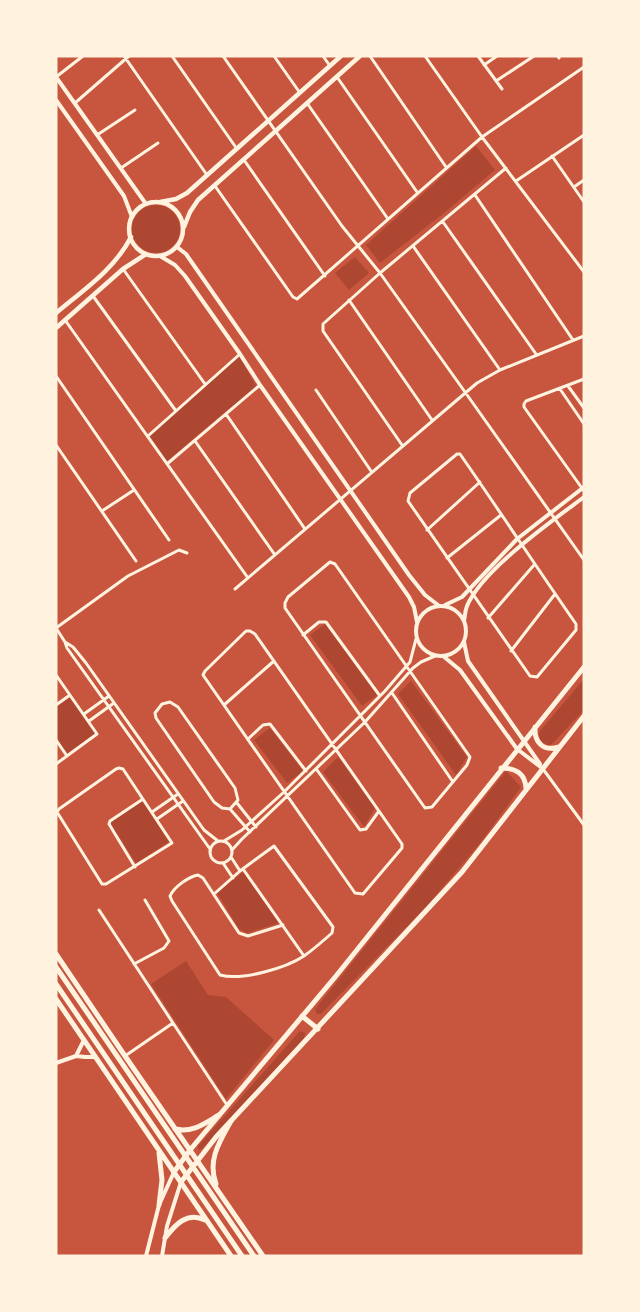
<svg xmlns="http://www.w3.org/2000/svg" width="640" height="1312" viewBox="0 0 640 1312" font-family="'Exo 2',sans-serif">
	<rect width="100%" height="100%" fill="#c8553d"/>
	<path fill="#ae4732" d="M476,146L495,170L444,213L380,263L366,245Z
		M132 229a24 24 0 1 1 48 0a24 24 0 1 1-48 0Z
		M355,257L369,273L349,290L335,273Z
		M239,356L256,386L167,461L150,436Z
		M325,624L377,695L362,706L310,635Z
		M584,679V710L552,744L549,745C542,743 538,739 539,732Z
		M411,681L467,757L456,775L398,694Z
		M70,696L96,733L67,754L56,737V707Z
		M270,728L303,771L287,783L254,740Z
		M338,757L375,808L364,827L323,772Z
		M506,771L521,787L481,842L426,907L321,1014H317L315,1009Z
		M142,801L169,842L136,863L110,823Z
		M243,872L279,923L247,933L239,929L217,893Z
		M186,961L208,995L226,997L274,1040L226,1099L151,984Z
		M300,1031L305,1033L304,1038L202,1149L198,1150V1146Z"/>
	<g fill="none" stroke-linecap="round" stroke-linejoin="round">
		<path stroke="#fff3e0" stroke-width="3" d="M124,56L207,175
			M172,56L237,149
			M223,56L342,226L380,273L465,392L584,560
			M274,56L300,93
			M323,56L330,66
			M370,56L446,167
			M425,56L482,137L584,272
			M478,56L502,89
			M558,56L559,58
			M484,65L497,56
			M56,77L83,56
			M337,77L417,192
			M496,81L534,56
			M75,103L129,56
			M307,103L388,219
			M97,135L135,110
			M552,156L584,202
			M244,160L325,276
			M121,168L158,143
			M516,181L584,135
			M215,186L293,297L297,299L482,137L584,67
			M574,187L584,180
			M475,195L573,340
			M443,222L536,354
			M413,246L500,370
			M123,269L205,384
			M93,296L176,411
			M349,300L432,420
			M65,320L248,578
			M56,376L169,540
			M584,379L526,401L524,404V407L584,491
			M568,386L584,408
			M560,389L584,424
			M316,390L371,471
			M226,414L305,529
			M148,436L240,354
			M195,441L275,555
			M56,445L136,561
			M402,445L323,331V324L380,273L506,168
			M457,454H460C499,510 537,568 576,624V630L537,677L530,676L408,501L410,493Z
			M167,464L260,385
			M102,511L134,490
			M427,530L480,482
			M447,558L501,515
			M330,562L335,564L470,757L467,765L432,807L425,808L285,608V603L288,597Z
			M235,589L477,383L500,370L584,336
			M488,618L534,565
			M56,628L65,642L67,648L210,849
			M56,628L128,576L179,550L187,553
			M246,631H250L255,634L402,844V848L363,894L355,893L203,675L205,671Z
			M303,635L319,622H326L380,696
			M65,642L73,647L86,663L204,830L218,841
			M511,651L555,594
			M56,675L97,734L56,764
			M392,693L453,782
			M170,702L178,707L235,788L238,800L230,809L222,808L214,802L156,718L155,713L162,704Z
			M56,705L70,695
			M224,705L274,661
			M84,714L109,696
			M89,721L114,703
			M248,739L263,725L270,724L306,771
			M56,740L67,756
			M119,768L123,769L172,843L106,884H102L57,812L59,809L116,769Z
			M543,769L584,825
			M317,770L360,830L366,829L379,811
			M237,803L256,827
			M230,809L250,832
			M152,812L178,794
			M157,819L183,801
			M210 852a11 11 0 1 1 22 0a11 11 0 1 1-22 0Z
			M224,841L242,830L284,792L385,691L410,662L416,639
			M232,850L242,839L365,722L413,668L421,662L435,656
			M231,857L240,871
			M223,863L233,878
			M135,867L109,824L110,821L143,799
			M243,869L304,956
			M214,894L240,871L274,846L333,927L332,933C323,941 314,949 304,956C286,968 242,981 220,975L172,901L170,896C174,887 188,877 198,875L203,878L239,933L248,936L283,925
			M99,910L173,1023L125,1056
			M134,964L164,948L169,941L145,900
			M173,1023L227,1105"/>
		<path stroke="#fff3e0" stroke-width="4" d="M56,77L146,204
			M56,100L124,196L132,217
			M177,247L186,254L195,267L409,575L425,595L438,605
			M160,256L175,265L185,276L240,354L260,385L409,597L414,607L417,622
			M445,605L462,597L517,539L584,487
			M416 631a25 25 0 1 1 50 0a25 25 0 1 1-50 0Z
			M464,621C465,616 465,611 467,606C482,570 552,521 584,497
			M464,642L468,661L540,764
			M443,656L460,670L517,749L542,768
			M76,1056L84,1040
			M56,1063L76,1056L85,1057H95
			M146,1256L159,1205L174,1172
			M162,1256L167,1226L181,1182"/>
		<path stroke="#fff3e0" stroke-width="4.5" d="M160,202L176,199L187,193L341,56
			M129 229a27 27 0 1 1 54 0a27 27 0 1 1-54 0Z
			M184,227L190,212L198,200L360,56
			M56,313C82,291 115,269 131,237
			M56,328L123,269L146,254"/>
		<path stroke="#fff3e0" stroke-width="5" d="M535,727C534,742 543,752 559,747
			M501,768C516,768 525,773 526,788
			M302,1016L318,1029
			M174,1172L190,1150L336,976L584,667
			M181,1182L216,1137L462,872L584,716"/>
		<path stroke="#fff3e0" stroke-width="5" d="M56,954L125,1056L263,1256
			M56,967L254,1256
			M56,984L242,1256
			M56,999L231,1256
			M175,1129C193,1133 205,1123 219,1115
			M159,1153L162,1180L159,1205
			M216,1184C207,1160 220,1141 231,1121
			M165,1238C175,1225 187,1211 205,1220"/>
	</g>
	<rect width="640" height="1312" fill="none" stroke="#fff3e0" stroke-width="115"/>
</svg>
